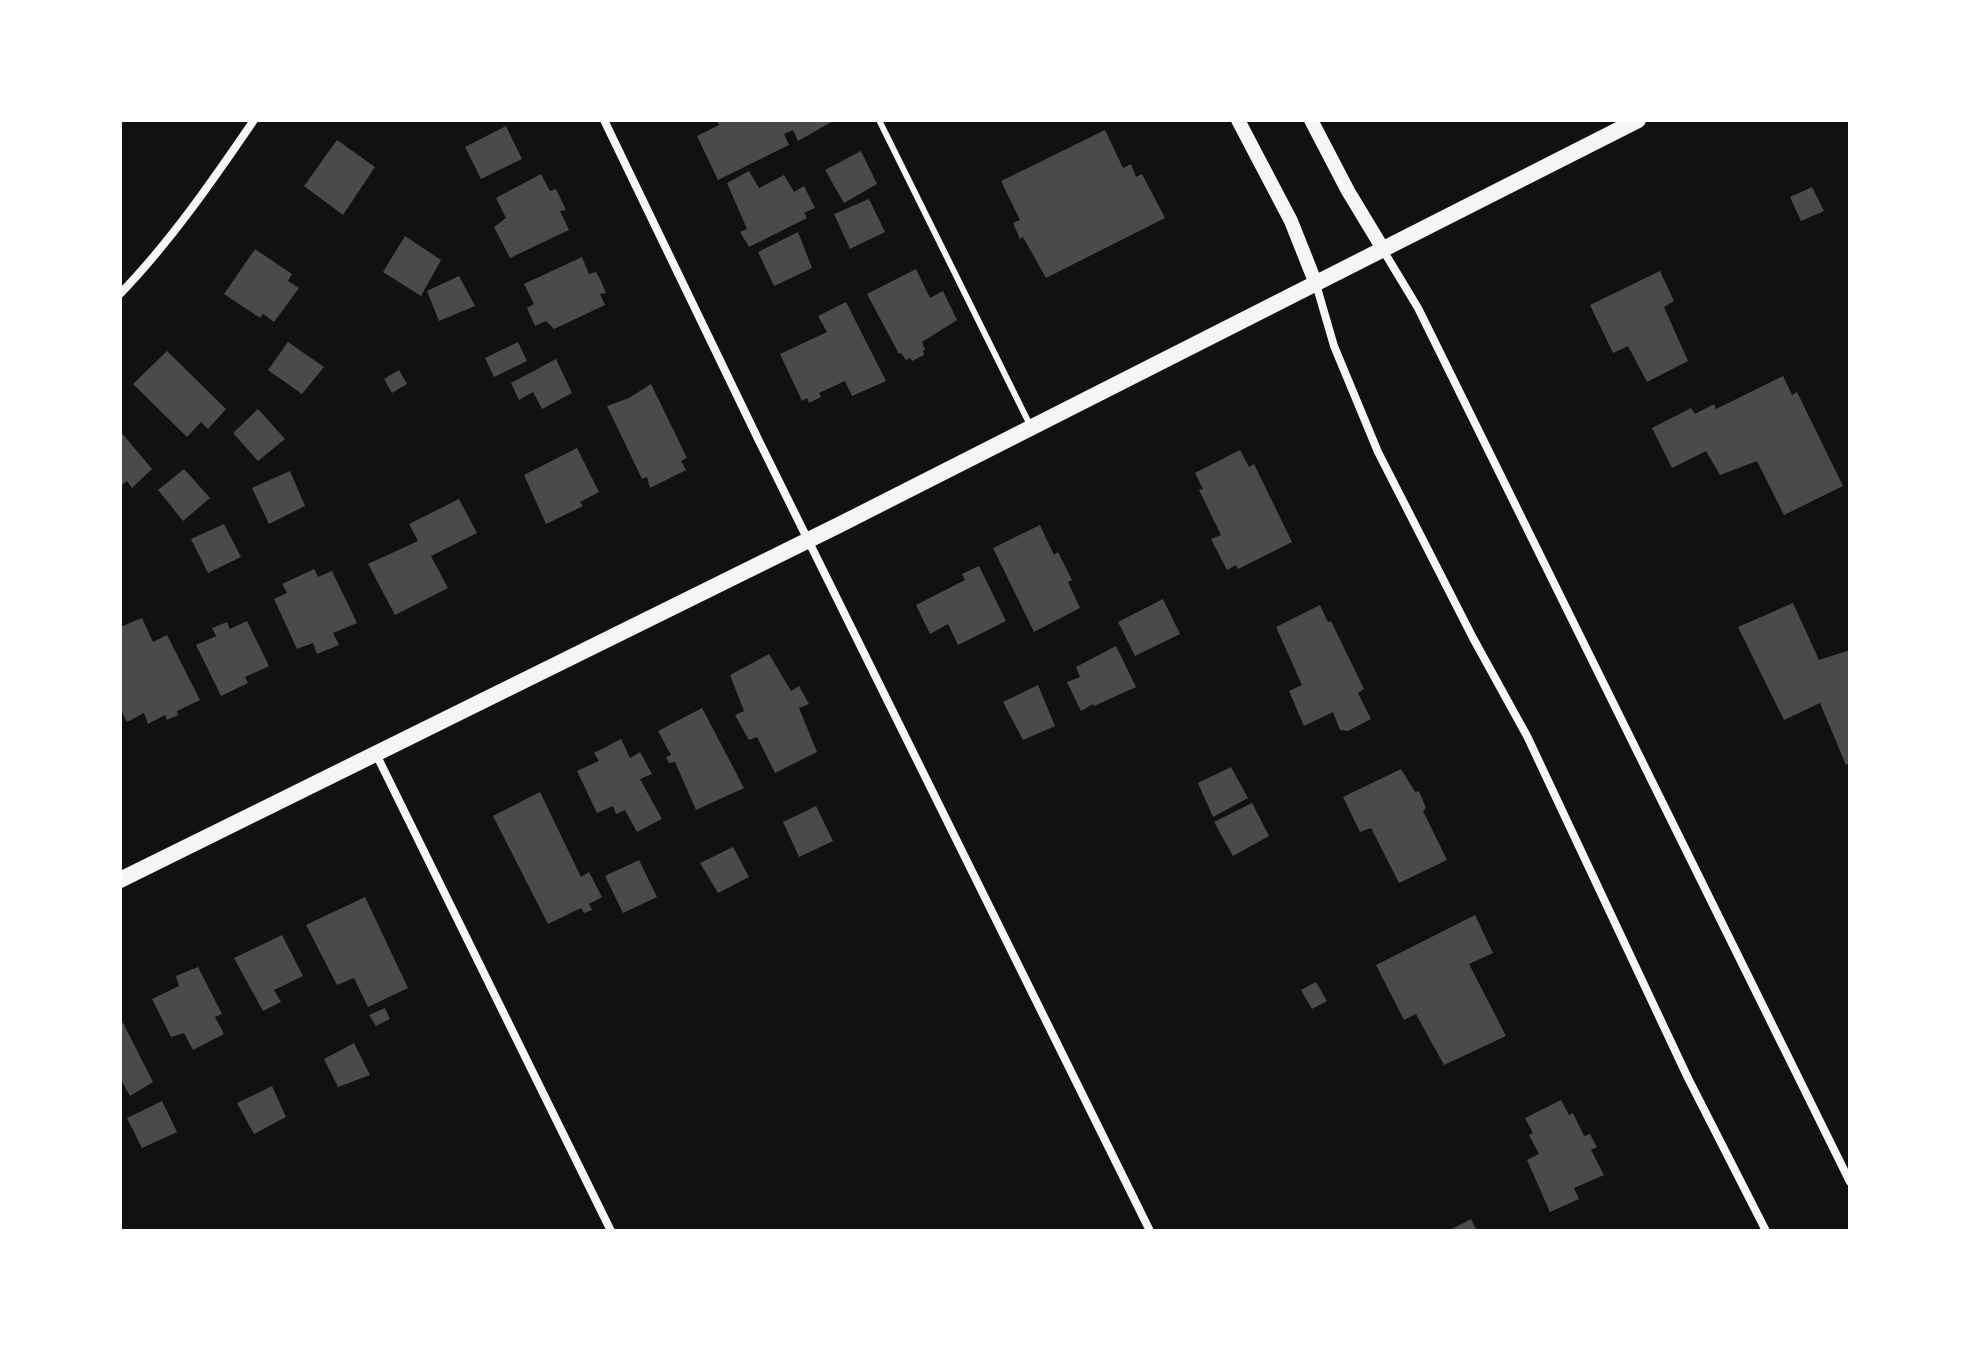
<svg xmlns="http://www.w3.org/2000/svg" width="1970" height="1351" viewBox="0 0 1970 1351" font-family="'PT Sans',sans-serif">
	<rect width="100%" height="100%" fill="#111"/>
	<path fill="#4a4a4a" d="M717,120H835L798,141L793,130L784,134L789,145L718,180L697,136L719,125Z
		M506,126L522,159L481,179L465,147Z
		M1105,130L1123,168L1131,164L1136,177L1142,174L1165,218L1046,278L1023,237L1020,239L1013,223L1020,220L1001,181Z
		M337,140L375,167L343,215L304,186Z
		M861,151L877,184L844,203L825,170Z
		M749,171L759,188L784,175L794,192L804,186L815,208L804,213L807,218L749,247L740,232L747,229L727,183Z
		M541,174L550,191L556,189L566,210L560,211L569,230L510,258L494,227L506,218L496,198Z
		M1812,187L1824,211L1801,221L1790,197Z
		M869,199L885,232L850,249L834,214Z
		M798,232L812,268L774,286L758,252Z
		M405,236L441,260L421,296L383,272Z
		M255,249L292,274L288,281L299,288L274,322L263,314L260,318L224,294Z
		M582,257L589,274L596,272L600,279L606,293L600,294L605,305L554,329L546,321L535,326L527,308L534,304L524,284Z
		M916,269L930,298L943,291L957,320L922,342L925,350L923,351L924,355L912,361L910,358L906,360L901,353L899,354L867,294Z
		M1660,271L1674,301L1664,307L1688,361L1647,382L1628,346L1613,353L1590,305Z
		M459,276L475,306L439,321L427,291Z
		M846,302L886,381L852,396L845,381L819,393L821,397L809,403L807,398L802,401L780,354L827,332L818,316Z
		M288,342L324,367L302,394L268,370Z
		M518,342L527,361L494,377L485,358Z
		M167,351L226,409L208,429L201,422L187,437L133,384Z
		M556,359L572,393L542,409L533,392L519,400L511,383Z
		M399,370L407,384L392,393L384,379Z
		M1783,376L1792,395L1797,392L1843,486L1784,515L1757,461L1720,475L1706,451L1672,468L1652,428L1691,408L1695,414L1714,404L1716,409Z
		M651,384L687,458L681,461L686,470L650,488L647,477L642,479L607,406L629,398Z
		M258,409L285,439L258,461L233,433Z
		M120,431L152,469L132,488L127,481L120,486Z
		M577,448L599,492L580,502L583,506L546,524L524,475Z
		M1240,450L1249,467L1254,464L1292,542L1238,569L1236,565L1227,570L1211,539L1221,535L1199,490L1203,489L1195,473Z
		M184,469L210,498L183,521L158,490Z
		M290,471L305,506L269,524L252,488Z
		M459,499L477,533L431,556L448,588L395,615L368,564L418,541L409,524Z
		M224,524L241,557L208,573L191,539Z
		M1040,525L1054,555L1058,552L1072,580L1068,582L1080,608L1034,632L993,548Z
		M979,566L1006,621L958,645L948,624L930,634L916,605L965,580L962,574Z
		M314,569L318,577L332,571L357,623L333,633L339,645L317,654L313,643L297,649L274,599L287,593L282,584Z
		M1163,599L1180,634L1135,656L1118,622Z
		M1793,603L1819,660L1850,650V763L1846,765L1820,703L1784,720L1738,627Z
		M1320,605L1328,622L1331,621L1364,689L1358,693L1371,719L1348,731L1340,730L1333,712L1304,726L1289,691L1302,685L1276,627Z
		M142,618L153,642L167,635L200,700L177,711L178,715L167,720L165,715L148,724L144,713L127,722L120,708V627Z
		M247,621L269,666L245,677L248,683L221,696L196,645L216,636L212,628L227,622L230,629Z
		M1116,646L1136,687L1094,706L1093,704L1081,711L1067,682L1080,677L1076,667Z
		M769,654L791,691L799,686L809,704L799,708L817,752L775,773L757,737L749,740L735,715L744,711L730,675Z
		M1038,685L1055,726L1023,740L1003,702Z
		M702,708L744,788L696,810L675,762L669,763L666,757L671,755L658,731Z
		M621,739L630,758L640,752L652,774L640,779L662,819L637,832L625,810L616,814L613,806L597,813L577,771L599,761L594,753Z
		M1231,767L1248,798L1213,817L1198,783Z
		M1401,769L1415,792L1419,791L1426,808L1423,811L1447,860L1399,883L1371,828L1360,832L1343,797Z
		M540,792L581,877L589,872L602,897L589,904L592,910L584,913L581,908L548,924L493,816Z
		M1252,803L1269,836L1233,856L1214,822Z
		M816,806L833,841L799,857L783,822Z
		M733,847L749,877L718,893L700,863Z
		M639,860L657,897L623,913L605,876Z
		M365,897L408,988L368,1007L354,978L337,985L306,925Z
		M1475,915L1493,953L1469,964L1506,1036L1444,1065L1416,1014L1404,1020L1376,965Z
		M282,935L303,976L274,990L281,1002L263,1011L234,958Z
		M198,967L222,1014L215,1017L224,1034L193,1050L184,1033L171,1037L152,999L179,986L176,976Z
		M1316,982L1327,1001L1312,1009L1301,990Z
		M385,1008L390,1019L376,1026L369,1015Z
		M120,1017L153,1082L130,1096L120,1078Z
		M354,1043L370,1075L338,1087L324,1059Z
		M272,1086L286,1117L254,1134L237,1103Z
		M1561,1100L1569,1115L1573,1113L1584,1136L1590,1134L1597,1147L1591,1150L1604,1175L1574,1188L1579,1199L1550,1212L1527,1160L1539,1154L1529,1135L1533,1133L1525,1118Z
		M162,1101L177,1132L142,1148L127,1118Z
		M1471,1219L1477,1231H1448Z"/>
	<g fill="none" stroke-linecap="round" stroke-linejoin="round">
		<path stroke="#f5f5f5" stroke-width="6" d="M879,120L1030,425"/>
		<path stroke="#f5f5f5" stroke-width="8" d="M604,120L759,441L1150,1231
			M1383,250L1418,308L1850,1182
			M1316,284L1334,346L1378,452L1473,638L1527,736L1688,1078L1766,1231
			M120,294C171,241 213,180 254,120
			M376,754L611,1231"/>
		<path stroke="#f5f5f5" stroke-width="14" d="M1238,120L1291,221L1316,284
			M1311,120L1348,191L1383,249"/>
		<path stroke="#f5f5f5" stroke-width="16" d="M120,880L839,525L1638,120"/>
	</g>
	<rect width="1970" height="1351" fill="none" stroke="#ffffff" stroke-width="244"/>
</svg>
